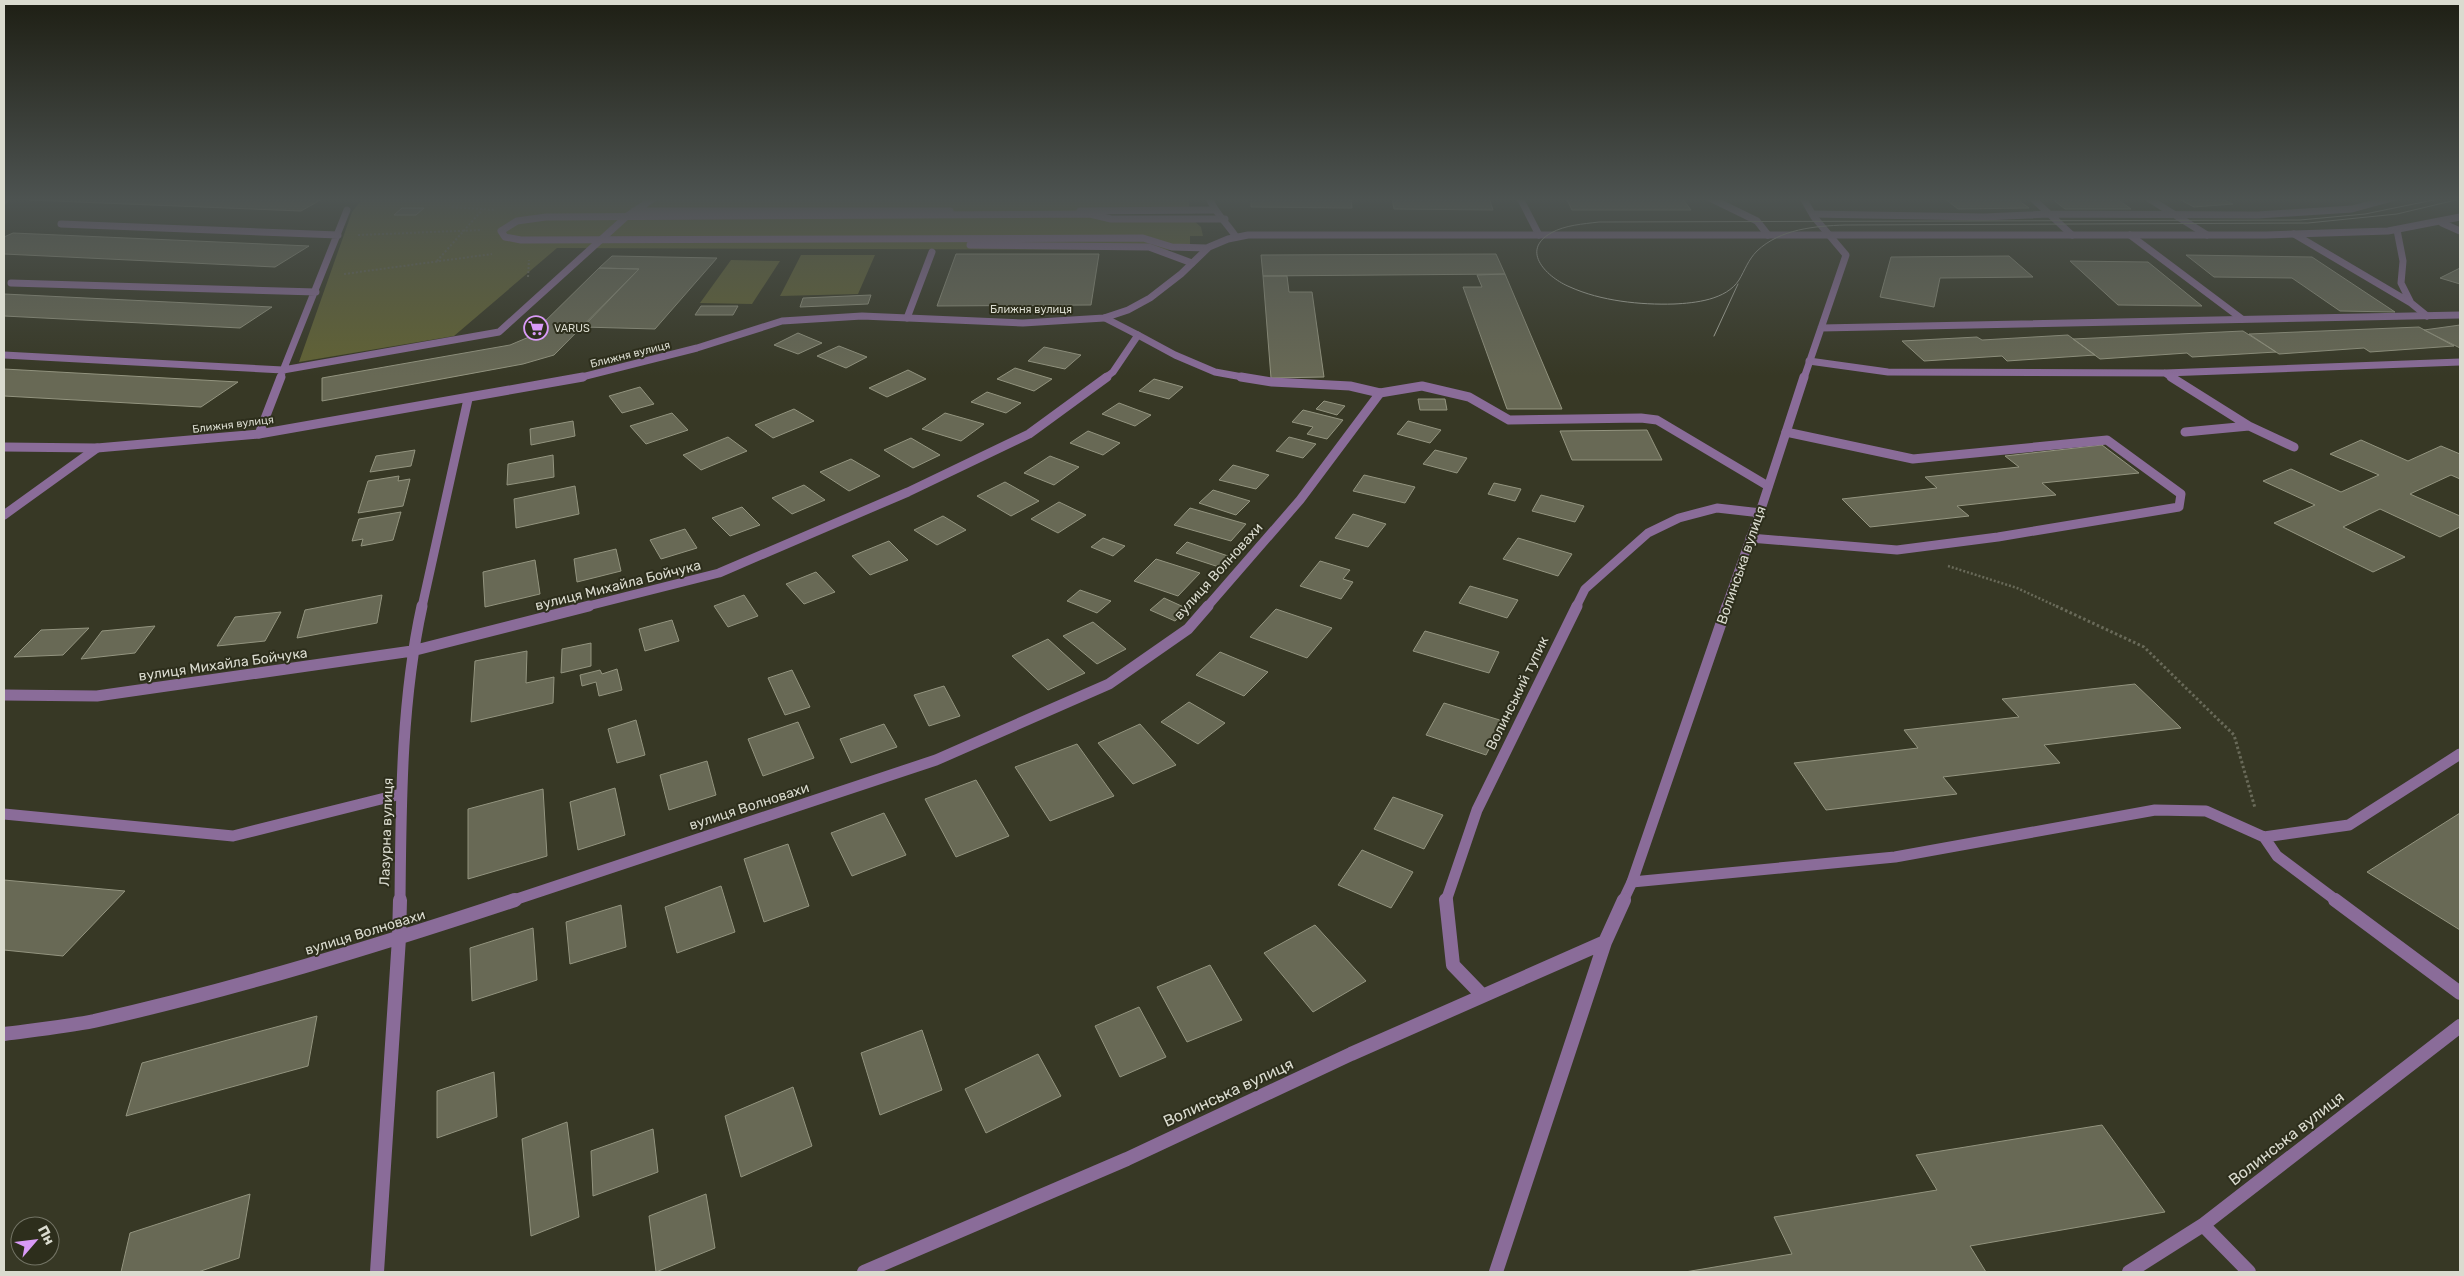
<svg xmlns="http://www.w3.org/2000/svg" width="2464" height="1276" viewBox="0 0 2464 1276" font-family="Rubik,sans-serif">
	<rect width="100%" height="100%" fill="#373825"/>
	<path fill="#626334" d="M363,198L1189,200V211H1091L1111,219L1194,221L1201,227L1203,236H1190V250L557,248L454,336L299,362L352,212Z
		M801,255H875L858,294L780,296Z
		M731,260L780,261L752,304L700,303Z"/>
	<path fill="#686955" stroke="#93947f" d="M33,198H324L301,211L29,200Z
		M1251,198H1351L1352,208L1251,207Z
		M1392,198H1489L1493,210L1394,209Z
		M1566,198H1682L1691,210H1572Z
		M1944,198H2015L2029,208L1958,209Z
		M2051,198H2116L2131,209H2065Z
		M2177,198H2220L2233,204L2194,207Z
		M402,208H424L416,215H394Z
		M13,233L309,246L275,267L4,254V237Z
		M956,254H1099L1091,305L937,306Z
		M1496,254L1505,274L1263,276L1261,255Z
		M2186,255L2312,257L2395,312L2340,311L2292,278L2214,277Z
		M612,256L717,258L655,329L583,327L639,269L599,268Z
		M2009,256L2033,277L1940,278L1934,307L1880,297L1891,257Z
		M2070,261L2148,262L2202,306L2118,305Z
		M599,268L639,269L554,355L523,364L322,401V378L510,345L529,337Z
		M2460,268V284L2440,278Z
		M1505,274L1562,409H1507L1463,287H1482L1477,275Z
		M1263,276H1287L1289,292H1312L1324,377L1271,378Z
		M4,294L272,307L240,328L4,316Z
		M871,295L868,304L800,307L803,298Z
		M701,306H738L733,315H695Z
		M2460,325V348L2424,330Z
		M2419,327L2454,346L2370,352L2364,348L2279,354L2249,334Z
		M2243,331L2276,352L2192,357L2187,353L2100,359L2073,339Z
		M798,333L822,343L798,354L774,345Z
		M2068,335L2095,355L2007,361L2002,356L1924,361L1902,341L1977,337L1982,340Z
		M839,346L867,357L846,368L817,356Z
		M1044,347L1081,355L1065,369L1028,361Z
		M1015,368L1052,379L1034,391L997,379Z
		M4,369L238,382L201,407L4,396Z
		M908,370L926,379L887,397L869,388Z
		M1154,379L1183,387L1169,399L1139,391Z
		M640,387L654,404L622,413L609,396Z
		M987,392L1021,403L1006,413L971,402Z
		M1418,399H1445L1447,410H1420Z
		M1324,401L1345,406L1337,415L1316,409Z
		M1119,403L1151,415L1135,426L1102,414Z
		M794,409L814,421L773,438L755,425Z
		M1303,410L1343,420L1327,439L1307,434L1313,427L1292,422Z
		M672,413L688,430L646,444L630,426Z
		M945,413L984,424L961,441L922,429Z
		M573,421L575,436L531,445L530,429Z
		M1408,421L1441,430L1430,443L1397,434Z
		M1647,430L1662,460H1572L1560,431Z
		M1088,431L1120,443L1103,455L1070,443Z
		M728,437L747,451L701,470L683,455Z
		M1289,437L1316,444L1303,458L1276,451Z
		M911,438L940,455L913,468L884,450Z
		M2361,440L2408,461L2441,446L2460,454V479L2451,475L2410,494L2460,516V527L2440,537L2380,509L2343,527L2405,557L2373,572L2274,523L2315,505L2263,481L2291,469L2341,492L2379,475L2330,454Z
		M2102,445L2139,473L2042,483L2056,495L1957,506L1969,516L1870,527L1842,499L1937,488L1925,477L2019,467L2005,456Z
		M415,450L411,466L370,472L376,456Z
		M1435,450L1467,458L1457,473L1423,464Z
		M553,455L554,477L507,485L508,464Z
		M1050,456L1079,467L1054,485L1024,473Z
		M851,459L880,476L849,491L820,472Z
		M1233,465L1269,475L1256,489L1219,480Z
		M1364,475L1415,487L1405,503L1353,491Z
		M399,476L398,481L410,479L403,506L358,513L368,481Z
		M1005,482L1039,501L1011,516L977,496Z
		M1494,483L1521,489L1515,501L1488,494Z
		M804,485L825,500L792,514L772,498Z
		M575,486L579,514L516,528L514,499Z
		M1213,490L1250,501L1236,515L1199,503Z
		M1541,495L1584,506L1575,522L1532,511Z
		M1059,502L1086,515L1058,533L1031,519Z
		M742,507L760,525L730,536L712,518Z
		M1190,508L1246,524L1231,541L1174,525Z
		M401,512L393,540L361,546L363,539L352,541L359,519Z
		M1353,514L1386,524L1368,547L1335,538Z
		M943,516L966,530L937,545L914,530Z
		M685,529L697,548L661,559L650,540Z
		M1103,538L1125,546L1113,556L1091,547Z
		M1518,538L1572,554L1558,576L1503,559Z
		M889,541L908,560L870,575L852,556Z
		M1187,542L1234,558L1225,569L1176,553Z
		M616,549L621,571L577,582L574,559Z
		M1156,559L1200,573L1178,596L1134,581Z
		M535,560L540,594L485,607L483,572Z
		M1320,561L1350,570L1343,579L1353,582L1341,599L1300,586Z
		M816,572L835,592L804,604L786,584Z
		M1470,586L1518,600L1507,618L1459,603Z
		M1080,590L1111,601L1097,613L1067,601Z
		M382,595L377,623L297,638L305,610Z
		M744,595L758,616L728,627L714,606Z
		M1164,598L1188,609L1175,621L1150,610Z
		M1276,609L1332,628L1307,658L1250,637Z
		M281,612L265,641L217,646L235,617Z
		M672,620L679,641L645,651L639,629Z
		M1093,622L1126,649L1097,664L1063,636Z
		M155,626L135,653L81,659L102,631Z
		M89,628L63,655L14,657L41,630Z
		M1425,631L1499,652L1489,673L1413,651Z
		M1048,639L1085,673L1048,690L1012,656Z
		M591,643V666L561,673L562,649Z
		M527,651L526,683L554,677L553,703L471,722L475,661Z
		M1220,652L1268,672L1244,696L1196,675Z
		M617,669L622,690L599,696L596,682L582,686L580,675L600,670L602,674Z
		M792,670L810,707L785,715L768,678Z
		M2135,684L2181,728L2044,745L2060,763L1943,777L1957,794L1826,810L1794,763L1918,748L1904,730L2019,717L2002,699Z
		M944,686L960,716L929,726L914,695Z
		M1189,702L1225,723L1198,744L1161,722Z
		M1444,703L1503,721L1486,755L1426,735Z
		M636,720L645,755L617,763L608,729Z
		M798,722L814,758L763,776L748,739Z
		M884,724L897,747L851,763L840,739Z
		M1140,724L1176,765L1133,784L1098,743Z
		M1077,744L1114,796L1050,821L1015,767Z
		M707,761L716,795L669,810L660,775Z
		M976,780L1009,836L956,857L925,799Z
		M615,788L625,835L578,850L570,802Z
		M543,789L547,856L468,879V809Z
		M1393,797L1443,815L1424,849L1374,829Z
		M884,813L906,855L852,876L831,833Z
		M2460,813V930L2367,872Z
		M788,844L809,906L764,922L744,859Z
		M1362,850L1413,872L1391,908L1338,885Z
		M4,880L125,891L63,956L4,950Z
		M721,886L735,932L677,953L665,907Z
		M621,905L626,947L570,964L566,922Z
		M1315,925L1366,981L1313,1012L1264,953Z
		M533,928L537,980L472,1001L470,948Z
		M1210,965L1242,1020L1187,1042L1157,987Z
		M1139,1007L1166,1057L1120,1077L1095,1026Z
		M317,1016L308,1066L126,1116L142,1063Z
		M922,1030L942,1090L880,1115L861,1053Z
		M1038,1054L1061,1096L986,1133L965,1089Z
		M494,1072L497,1117L437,1138V1091Z
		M793,1087L812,1146L741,1177L725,1116Z
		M567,1122L579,1217L531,1236L522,1139Z
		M2102,1125L2165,1212L1970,1246L1986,1272H1685L1792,1254L1774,1217L1937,1190L1916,1155Z
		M653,1129L658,1172L593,1196L591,1151Z
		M250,1194L239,1258L198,1272H121L130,1233Z
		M706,1194L715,1248L656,1272L649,1216Z"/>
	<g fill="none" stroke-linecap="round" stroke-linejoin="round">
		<path stroke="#696a59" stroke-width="2" stroke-dasharray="2 2" stroke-linecap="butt" d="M452,207L495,210
			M358,235L482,230
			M437,261L483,209
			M344,274L492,254
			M528,277L529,260"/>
		<path stroke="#696a59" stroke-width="2.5" stroke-dasharray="2 2" stroke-linecap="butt" d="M1948,566L2017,588L2058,607"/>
		<path stroke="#696a59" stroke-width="3" stroke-dasharray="2.5 2.5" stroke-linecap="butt" d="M2056,606L2144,647L2234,735L2255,808"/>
		<path stroke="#8a6c99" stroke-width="7" d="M1520,198L1539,235
			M1710,198L1757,221L1768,235
			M2032,198L2072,235
			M2148,198L2207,235
			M4,201L7,198
			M634,211H950
			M1080,211L1214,210
			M1813,214L1984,217L2048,214L2258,215L2352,209L2392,198
			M2442,223L2460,231
			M61,224L338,235
			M2397,230L2403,261L2401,283L2411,303
			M2294,234L2411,303L2427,316
			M2130,235L2242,319
			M970,245L1149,247L1192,263
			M11,283L316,292
			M907,318L932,252
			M1138,335L1175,355L1215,372L1248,378
			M4,355L283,370L499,332L626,217L654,198
			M1809,361L1888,372L2165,373L2460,362
			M2165,373L2173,378
			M280,378L347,210"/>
		<path stroke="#8a6c99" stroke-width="9" d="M1241,377L1272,382L1350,386L1380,393L1422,386L1469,397L1509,420L1641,418L1657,420L1768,486
			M2171,377L2249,426L2294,447
			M2185,432L2249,426
			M259,434L281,377
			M1750,538L1897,550L1998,537L2179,507L2181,494L2107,440L1913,459L1786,432"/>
		<path stroke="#8a6c99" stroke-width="11" d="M4,814L233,836L401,794
			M2264,837L2349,825L2460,754
			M1632,882L1895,857L2155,810L2206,811L2264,837L2277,856L2337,901"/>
		<path stroke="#8a6c99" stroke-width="14" d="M2335,900L2460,993"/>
		<path stroke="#8a6c99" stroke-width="7" d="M1207,248L1172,247L1143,238L521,240L505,237L501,231L517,221L546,217L1090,214L1111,219H1225"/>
		<path stroke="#8a6c99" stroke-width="7" d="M1209,198C1215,213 1227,223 1236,237
			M1803,198L1814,217L1846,255L1804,378
			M1105,318L1138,335L1113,372L1105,378
			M1821,328L2460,315"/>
		<path stroke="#8a6c99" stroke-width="9" d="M4,515L97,448
			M422,607L468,399
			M584,607L719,573L908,492L1029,434L1107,377
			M1207,607L1300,500L1380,393
			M1576,607L1585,589L1648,533L1679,518L1717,508L1761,513
			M1726,607L1763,503L1804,377"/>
		<path stroke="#8a6c99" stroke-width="11" d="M4,695L97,696L412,651L589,606
			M400,901C401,803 401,702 422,606
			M511,901L936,760L1109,684L1188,629L1208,606
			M1446,901L1477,810L1577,606
			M1623,901L1632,882L1727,606"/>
		<path stroke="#8a6c99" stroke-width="14" d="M1446,900L1453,965L1482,995
			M4,1034C34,1030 64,1027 94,1021C237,989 376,946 515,900
			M2203,1225L2249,1272
			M377,1272L399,938L400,900
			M864,1272L1127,1159L1351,1054L1605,942L1624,900
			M1496,1272L1605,942
			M2129,1272L2203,1225L2460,1026"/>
		<path stroke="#8a6c99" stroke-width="7" d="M578,378L697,348L782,321L862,316L1023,323L1104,318L1128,310L1150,298L1181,274L1209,247L1228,239L1248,235H2266L2388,231L2460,217"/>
		<path stroke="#8a6c99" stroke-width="9" d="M4,447L97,448L259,434L583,377"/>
		<path stroke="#aaab9d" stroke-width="1" d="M2443,198L2365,214L2300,220L1599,222C1583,224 1565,225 1551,233C1519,251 1548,278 1570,287C1601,301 1640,305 1674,304C1695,303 1726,300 1739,280C1745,270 1748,260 1757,251C1780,229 1815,226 1845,225L2308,223L2397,214L2460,199
			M1714,336L1738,284"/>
	</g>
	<linearGradient id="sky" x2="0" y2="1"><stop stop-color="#1e1f14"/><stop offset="0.53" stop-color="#4d5351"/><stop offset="1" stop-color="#4d5351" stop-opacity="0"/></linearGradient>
	<rect width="2464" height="376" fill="url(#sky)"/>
	<defs>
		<g id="supermarket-ring" transform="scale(1.25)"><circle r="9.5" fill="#2d2e1c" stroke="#d99af7" stroke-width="1.5"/><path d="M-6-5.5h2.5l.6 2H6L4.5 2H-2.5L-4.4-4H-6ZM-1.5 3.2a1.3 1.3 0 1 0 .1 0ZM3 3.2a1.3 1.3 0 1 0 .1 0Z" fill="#d99af7"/></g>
	</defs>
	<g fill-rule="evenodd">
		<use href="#supermarket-ring" x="536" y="328"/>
	</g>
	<g text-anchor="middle" stroke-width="4" stroke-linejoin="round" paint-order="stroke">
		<g font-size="11" fill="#dadbcf" stroke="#2d2e1c">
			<text x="1031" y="313">Ближня вулиця</text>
			<text transform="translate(630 354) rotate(-14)" y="4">Ближня вулиця</text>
			<text transform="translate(233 424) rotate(-7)" y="4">Ближня вулиця</text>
		</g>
		<g font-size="11" fill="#dadbcf" stroke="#2d2e1c" text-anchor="start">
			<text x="554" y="332">VARUS</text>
		</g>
		<g font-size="14" fill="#dadbcf" stroke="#2d2e1c">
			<text transform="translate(1741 565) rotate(-71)" y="5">Волинська вулиця</text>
			<text transform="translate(1218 571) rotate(-48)" y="5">вулиця Волновахи</text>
			<text transform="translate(618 585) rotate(-14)" y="5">вулиця Михайла Бойчука</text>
			<text transform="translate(223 664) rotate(-8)" y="5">вулиця Михайла Бойчука</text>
			<text transform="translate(1517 693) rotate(-64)" y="5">Волинський тупик</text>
			<text transform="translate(749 806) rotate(-18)" y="5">вулиця Волновахи</text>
			<text transform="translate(386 832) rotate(-88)" y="5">Лазурна вулиця</text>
			<text transform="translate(365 932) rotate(-17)" y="5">вулиця Волновахи</text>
		</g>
		<g font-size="16" fill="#dadbcf" stroke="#2d2e1c">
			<text transform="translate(1228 1092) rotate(-25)" y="6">Волинська вулиця</text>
			<text transform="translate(2286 1138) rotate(-38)" y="6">Волинська вулиця</text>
		</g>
	</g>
	<rect width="2464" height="1276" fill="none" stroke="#dadbcf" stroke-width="10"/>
	<g transform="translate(35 1241) rotate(62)"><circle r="24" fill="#2d2e1c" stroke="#727364"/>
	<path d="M0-4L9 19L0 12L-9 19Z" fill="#d99af7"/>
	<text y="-8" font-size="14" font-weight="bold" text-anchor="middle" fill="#dadbcf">Пн</text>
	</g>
</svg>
